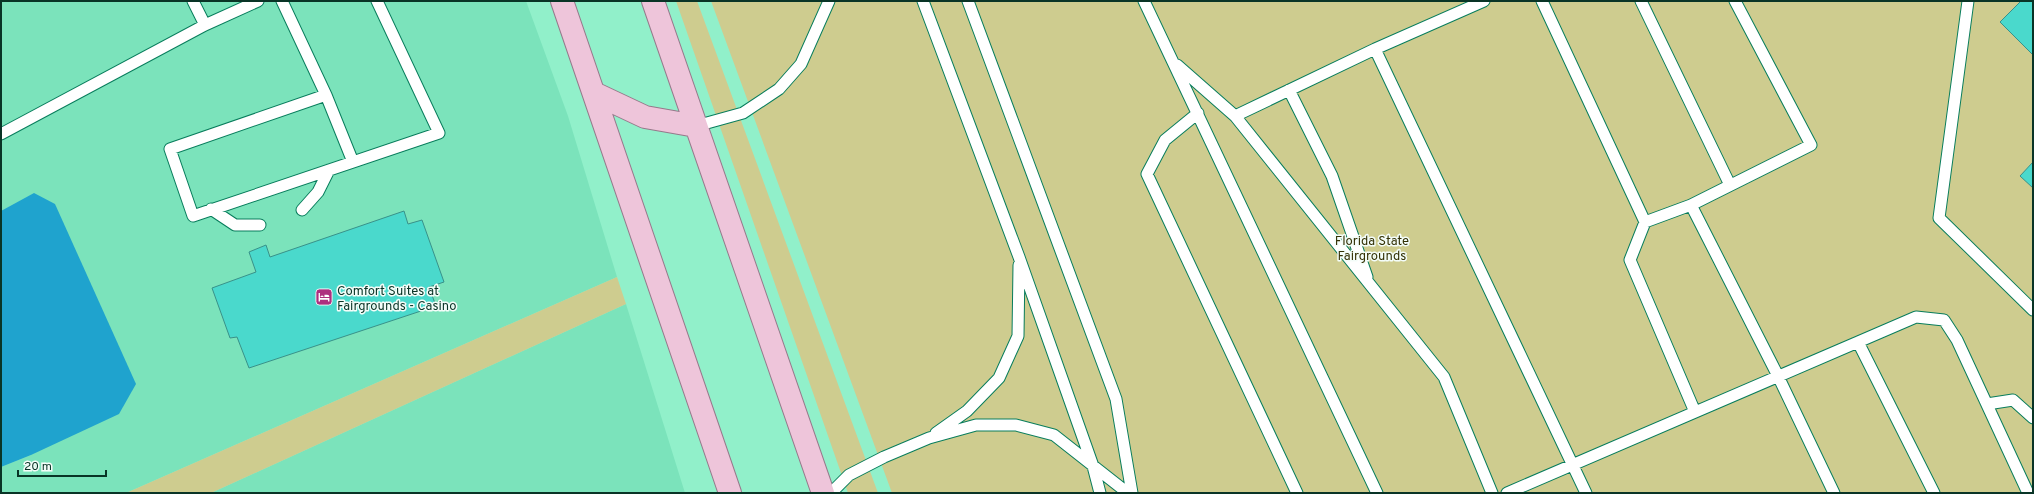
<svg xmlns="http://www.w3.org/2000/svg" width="2034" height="494" viewBox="0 0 2034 494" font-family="Overpass,sans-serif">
	<rect width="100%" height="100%" fill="#91f0ca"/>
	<path fill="#7be3bb" d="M1,1H526L568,116L617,277L126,493H1V467L31,455L1,211Z
		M626,304L685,493H211Z"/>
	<path fill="#cecc8f" d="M676,1H697L878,493H848Z
		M711,1H2033V493H892Z
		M617,277L626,304L211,493H126Z"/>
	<path fill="#1fa3ce" d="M34,193L55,204L136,384L119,414L31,455L1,467V211Z"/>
	<path fill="#4ad9cc" stroke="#399189" d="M2021,1H2033V55L2000,22Z
		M2033,162V188L2020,176Z
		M404,211L408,224L422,220L444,282L429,287L436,306L249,368L237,337L230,338L212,288L256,272L249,252L266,245L270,257Z"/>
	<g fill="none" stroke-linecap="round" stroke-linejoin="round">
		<g stroke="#087d5c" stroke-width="13">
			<path id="lane" d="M193,1L205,25
				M282,1L326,95L170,149L193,216L439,133L377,1
				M923,1L1019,257L1093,466L1100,493
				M968,1L1116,399L1132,493
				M1144,1L1377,493
				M1542,1L1645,222
				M1641,1L1730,185
				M1968,1L1939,218L2033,310
				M1375,49L1484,1
				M1177,65L1235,116L1444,377L1492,493
				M1289,90L1332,176L1367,277
				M326,95L353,162
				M1198,113L1165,140L1147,174L1297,493
				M1235,116L1375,49L1586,493
				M696,126L743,113L779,89L801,64L829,1
				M1,134L205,25L258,1
				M1691,205L1811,145L1735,1
				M211,209L235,225H260
				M302,210L318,192L329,170
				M1858,342L1916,317L1944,320L1957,340L2028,493
				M1987,404L2013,400L2033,418
				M1695,412L1630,260L1645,222L1691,205L1778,376L1834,493
				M936,433L967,411L999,378L1018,336L1019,265
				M831,493L849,475L884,457L929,438L976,425H1016L1054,435L1124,490L1126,493
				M1507,493L1858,342L1934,493"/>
		</g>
		<g stroke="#96798b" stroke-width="24">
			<path id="primary" d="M562,1L730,493
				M653,1L823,493
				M594,93L645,117L696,126"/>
		</g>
		<use href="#lane" stroke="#fff" stroke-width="11"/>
		<use href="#primary" stroke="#eec5da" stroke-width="22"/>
	</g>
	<defs>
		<g id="hotel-square" transform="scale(0.9)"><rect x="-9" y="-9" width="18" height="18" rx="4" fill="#ad2f7f" stroke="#f4fdf9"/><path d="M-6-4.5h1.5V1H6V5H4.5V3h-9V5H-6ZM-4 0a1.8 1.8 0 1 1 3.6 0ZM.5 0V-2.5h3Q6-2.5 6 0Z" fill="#fff"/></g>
	</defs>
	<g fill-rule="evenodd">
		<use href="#hotel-square" x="324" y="297"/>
	</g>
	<g text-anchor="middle" stroke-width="3" stroke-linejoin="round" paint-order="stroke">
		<g font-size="13" fill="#333105" stroke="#f4fdf9">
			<text x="1372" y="245">Florida State<tspan x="1372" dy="15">Fairgrounds</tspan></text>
		</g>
		<g font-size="13" fill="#093426" stroke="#f4fdf9" text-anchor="start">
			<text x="337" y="295">Comfort Suites at<tspan x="337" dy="15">Fairgrounds - Casino</tspan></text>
		</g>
	</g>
	<rect width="2034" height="494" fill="none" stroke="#093426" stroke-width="4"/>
	<path d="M18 470v6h88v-6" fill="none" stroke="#093426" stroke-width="2"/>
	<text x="24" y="470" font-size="12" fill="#093426" stroke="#f4fdf9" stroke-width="3" paint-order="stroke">20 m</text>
</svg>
